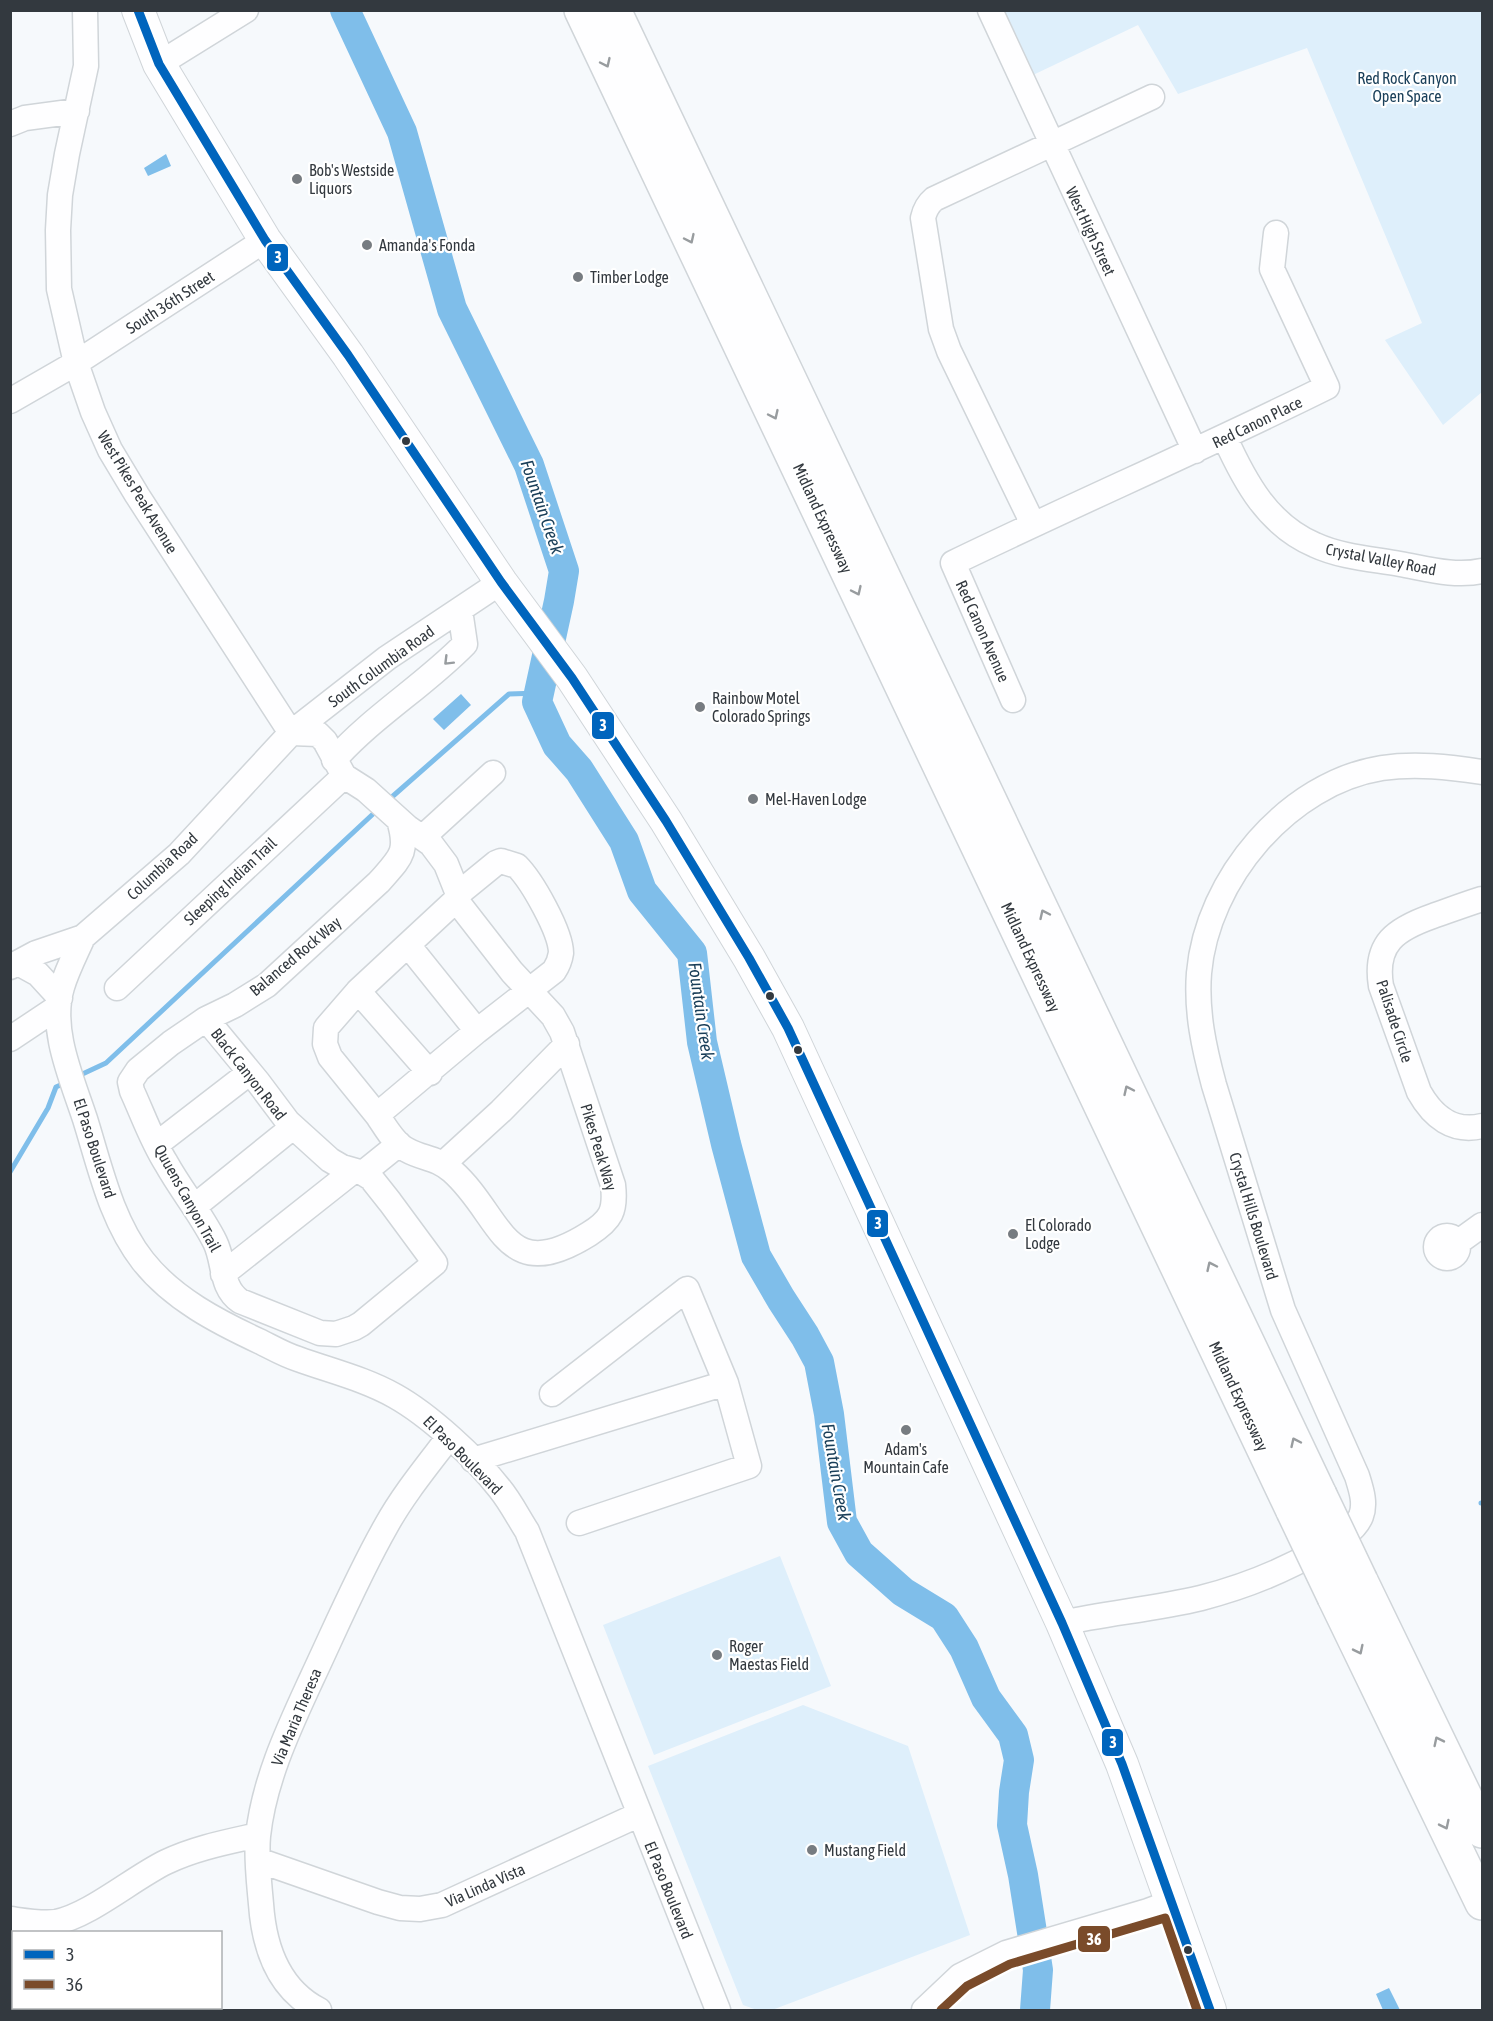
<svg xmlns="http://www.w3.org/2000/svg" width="1493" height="2021" viewBox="0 0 1493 2021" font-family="'Asap Condensed',sans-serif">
	<rect width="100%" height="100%" fill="#f6f9fc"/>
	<path fill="#deeffb" d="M1003,11H1482V392L1443,425L1385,340L1422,323L1307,48L1178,94L1138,25L1033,75Z
		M780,1556L831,1686L654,1755L603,1625Z
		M803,1705L908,1746L970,1935L772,2010H757L743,2005L648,1766Z"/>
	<path fill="#7fbeea" d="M166,154L171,166L148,176L144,168Z
		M461,694L471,705L444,730L433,719Z
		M1389,1988L1400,2010H1383L1376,1994Z"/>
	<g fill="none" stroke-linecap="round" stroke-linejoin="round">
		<path stroke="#7fbeea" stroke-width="5" d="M393,796L509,694L539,693
			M76,1077L106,1063L373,814
			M10,1172L48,1108L56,1087L65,1083
			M1481,1503H1482"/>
		<path stroke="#7fbeea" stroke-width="30" d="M345,10L402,132L452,309L529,465L564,571L559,601L537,702L557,745L579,770L624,841L642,891L692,953L702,1042L726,1144L756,1256L781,1299L805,1336L819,1362L829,1414L842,1522L859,1553L903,1592L944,1617L964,1648L986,1698L1013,1735L1019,1760L1014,1792L1012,1825L1023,1875L1038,1970L1035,2010"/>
		<g stroke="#d0d5d9" stroke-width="27">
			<path id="minor" d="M85,10L86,66L67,154L60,195L58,230L59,289L76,363L93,412L110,450L137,495L291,733
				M990,10L1195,451
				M159,64L246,10
				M10,124L25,118L77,111
				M10,401L76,363L265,240
				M1225,438C1245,482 1268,525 1315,545C1341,557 1372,559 1400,564C1428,569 1455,577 1482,571
				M1033,524L949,351L941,329L923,218C925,209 928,204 934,199L1152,97
				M1013,700L953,563C1077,503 1204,448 1327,387L1272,269L1276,233
				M291,733L318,734L325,741L344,776L366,790L407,827L431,844L446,864L458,894
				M334,760C373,716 424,686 465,644L460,610
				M423,837L493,773
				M501,861L517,866C532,881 561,932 561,953C560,960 558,965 554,971L477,1031L377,1115L330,1057L325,1044L326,1028L358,991L456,900L458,894L496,863Z
				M1482,899C1466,904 1450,910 1433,916C1396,929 1374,943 1381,986L1419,1092C1433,1117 1453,1133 1482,1126
				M83,937C76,953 67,970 62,987C49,1029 72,1079 85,1119C100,1167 111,1220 143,1261C173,1299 218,1322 261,1342C273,1348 285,1355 298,1359C331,1371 365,1379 395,1396C429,1415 476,1458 500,1489C510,1501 518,1517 527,1531L718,2010
				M408,945L477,1031
				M18,963L38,974L60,998
				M10,967L36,953L83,937L179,854L291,733L387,658L501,582
				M117,988L344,776
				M358,991L430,1073
				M206,1019L258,1082L288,1122L330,1160L342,1167L363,1173L371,1178L390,1202L435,1263L361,1324L354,1328L336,1334L320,1333L240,1301C220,1287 225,1262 215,1242C201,1214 181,1190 166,1163C152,1141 143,1115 132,1091L130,1082L138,1070L171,1043L206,1019L235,1005L267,985L379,882C400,858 409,853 399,820
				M10,1039L58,1007
				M377,1115C385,1126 394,1144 407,1150C423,1159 436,1157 452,1171C503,1216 503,1288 589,1234C611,1220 616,1211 613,1185L562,1032L553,1016L512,972L456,900
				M157,1144L249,1073
				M443,1164L501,1111L567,1044
				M363,1173L399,1144
				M195,1206L293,1127
				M1436 1247a11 11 0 1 1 22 0a11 11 0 1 1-22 0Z
				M1457,1243L1482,1225
				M223,1274L352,1172
				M552,1394L687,1289L726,1383L749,1466L579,1523
				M473,1460L726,1383
				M1062,1623C1108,1613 1155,1609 1201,1598C1244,1587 1286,1570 1323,1548C1337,1541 1355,1531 1361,1516C1366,1503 1361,1489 1357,1476L1283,1310L1214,1085C1204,1048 1196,1012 1199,973C1207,879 1288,783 1382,768C1416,763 1449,767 1482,772
				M258,1860L378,1902L400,1908L420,1909L442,1905L638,1815
				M10,1919C25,1921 42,1924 56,1922C89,1916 133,1878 166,1862C195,1848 227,1842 258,1835
				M319,2010C278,1989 264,1947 261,1904C259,1881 256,1858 258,1836C264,1780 289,1728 312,1678C336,1627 358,1575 386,1526C403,1495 427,1466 449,1437
				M924,2010L960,1976L1006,1953L1148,1911L1172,1902"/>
		</g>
		<g stroke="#d0d5d9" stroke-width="34">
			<path id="major" d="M138,10L159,64L265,240L348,355L501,582L572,678L666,821L749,958L788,1028L1062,1623L1122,1764L1210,2010"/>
		</g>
		<g stroke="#d0d5d9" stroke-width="36">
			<path id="highway" d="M581,10L1293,1511
				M614,10L1320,1495
				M1361,1581L1482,1831
				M1334,1597L1482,1903"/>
		</g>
		<use href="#minor" stroke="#fefeff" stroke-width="24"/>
		<use href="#major" stroke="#fefeff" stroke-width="32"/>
		<use href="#highway" stroke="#fefeff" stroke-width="33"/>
		<g stroke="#d0d5d9" stroke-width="36" stroke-linecap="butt">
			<path id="highway-bridge" d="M1320,1495L1361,1581
				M1293,1511L1334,1597"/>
		</g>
		<use href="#highway-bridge" stroke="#fefeff" stroke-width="33"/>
		<g stroke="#fff" stroke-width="14">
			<path id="bus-1" d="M138,10L159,64L265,240L348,355L501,582L572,678L666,821L749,958L788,1028L1062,1623L1122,1764L1210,2010"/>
		</g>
		<g stroke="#fff" stroke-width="14">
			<path id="bus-2" d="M941,2010L967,1986L1010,1964L1165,1918L1197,2010"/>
		</g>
		<use href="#bus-1" stroke="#0065bd" stroke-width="9"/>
		<use href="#bus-2" stroke="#7a4b2a" stroke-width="9"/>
	</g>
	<defs><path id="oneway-chevron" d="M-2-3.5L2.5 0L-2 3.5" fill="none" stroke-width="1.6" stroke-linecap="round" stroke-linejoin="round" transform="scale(1.5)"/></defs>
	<g stroke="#989c9f">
		<use href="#oneway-chevron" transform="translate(606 63) rotate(65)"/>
		<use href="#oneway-chevron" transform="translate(690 239) rotate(65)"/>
		<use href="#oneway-chevron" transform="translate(774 415) rotate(65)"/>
		<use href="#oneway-chevron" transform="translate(857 591) rotate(65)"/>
		<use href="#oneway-chevron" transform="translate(448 661) rotate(135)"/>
		<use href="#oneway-chevron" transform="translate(1044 914) rotate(-115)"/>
		<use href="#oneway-chevron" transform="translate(1128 1090) rotate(-115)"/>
		<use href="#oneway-chevron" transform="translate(1211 1266) rotate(-115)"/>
		<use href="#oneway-chevron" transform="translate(1295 1442) rotate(-115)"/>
		<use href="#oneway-chevron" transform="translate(1359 1650) rotate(64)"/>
		<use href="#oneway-chevron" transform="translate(1438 1741) rotate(-116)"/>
		<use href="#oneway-chevron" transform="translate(1445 1825) rotate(64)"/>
	</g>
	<g fill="#777c81" stroke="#fff" stroke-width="2">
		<circle cx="297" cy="179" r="6"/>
		<circle cx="367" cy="245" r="6"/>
		<circle cx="578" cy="277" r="6"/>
		<circle cx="700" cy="707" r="6"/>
		<circle cx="753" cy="799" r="6"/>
		<circle cx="1013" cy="1234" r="6"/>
		<circle cx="906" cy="1430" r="6"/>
		<circle cx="717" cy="1655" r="6"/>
		<circle cx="812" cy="1850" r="6"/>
	</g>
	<g fill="#33393f" stroke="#fff" stroke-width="2">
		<circle cx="406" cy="441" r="5"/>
		<circle cx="770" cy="996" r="5"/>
		<circle cx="798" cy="1050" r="5"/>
		<circle cx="1188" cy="1950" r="5"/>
	</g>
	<g text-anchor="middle" stroke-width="4.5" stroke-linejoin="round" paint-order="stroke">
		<g font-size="16" fill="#1b405a" stroke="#fff">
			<text x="1407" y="84">Red Rock Canyon<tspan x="1407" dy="18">Open Space</tspan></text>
		</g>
		<g font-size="16" fill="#33393f" stroke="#fff" text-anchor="start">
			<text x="309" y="176">Bob's Westside<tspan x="309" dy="18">Liquors</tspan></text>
			<text x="379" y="251">Amanda's Fonda</text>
			<text x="590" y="283">Timber Lodge</text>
			<text x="712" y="704">Rainbow Motel<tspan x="712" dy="18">Colorado Springs</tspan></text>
			<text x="765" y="805">Mel-Haven Lodge</text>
			<text x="1025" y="1231">El Colorado<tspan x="1025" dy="18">Lodge</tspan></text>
			<text x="906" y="1455" text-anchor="middle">Adam's<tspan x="906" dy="18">Mountain Cafe</tspan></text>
			<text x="729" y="1652">Roger<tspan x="729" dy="18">Maestas Field</tspan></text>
			<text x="824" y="1856">Mustang Field</text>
		</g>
		<g font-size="16" fill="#33393f" stroke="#fff">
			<text transform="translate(1091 231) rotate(65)" y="6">West High Street</text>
			<text transform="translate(170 302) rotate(-33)" y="6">South 36th Street</text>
			<text transform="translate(1257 422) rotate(-26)" y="6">Red Canon Place</text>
			<text transform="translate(138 492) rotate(59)" y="6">West Pikes Peak Avenue</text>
			<text transform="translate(823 518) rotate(65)" y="6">Midland Expressway</text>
			<text transform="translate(1381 559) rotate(11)" y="6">Crystal Valley Road</text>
			<text transform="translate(983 631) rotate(66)" y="6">Red Canon Avenue</text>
			<text transform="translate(381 666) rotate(-36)" y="6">South Columbia Road</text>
			<text transform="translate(162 866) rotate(-43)" y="6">Columbia Road</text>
			<text transform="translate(230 881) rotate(-43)" y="6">Sleeping Indian Trail</text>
			<text transform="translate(295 956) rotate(-40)" y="6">Balanced Rock Way</text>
			<text transform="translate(1031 957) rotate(65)" y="6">Midland Expressway</text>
			<text transform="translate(1395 1021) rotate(72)" y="6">Palisade Circle</text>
			<text transform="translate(249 1074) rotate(52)" y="6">Black Canyon Road</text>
			<text transform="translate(599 1147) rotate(73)" y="6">Pikes Peak Way</text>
			<text transform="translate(95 1148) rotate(72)" y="6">El Paso Boulevard</text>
			<text transform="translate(188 1198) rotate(61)" y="6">Quuens Canyon Trail</text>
			<text transform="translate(1254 1216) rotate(73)" y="6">Crystal Hills Boulevard</text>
			<text transform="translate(1239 1396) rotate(65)" y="6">Midland Expressway</text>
			<text transform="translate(463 1455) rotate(45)" y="6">El Paso Boulevard</text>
			<text transform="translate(296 1717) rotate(-67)" y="6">Via Maria Theresa</text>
			<text transform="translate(485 1885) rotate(-24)" y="6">Via Linda Vista</text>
			<text transform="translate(669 1890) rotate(68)" y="6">El Paso Boulevard</text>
		</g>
		<g font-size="18" font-style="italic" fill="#193e58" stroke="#fff">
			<text transform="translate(542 507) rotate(71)" y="6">Fountain Creek</text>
			<text transform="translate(701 1011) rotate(82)" y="6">Fountain Creek</text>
			<text transform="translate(836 1472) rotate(80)" y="6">Fountain Creek</text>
		</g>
	</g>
	<g stroke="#fff" stroke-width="2">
		<rect x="266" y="243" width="23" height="29" rx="6" fill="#0065bd"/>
		<rect x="591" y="711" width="24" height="29" rx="6" fill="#0065bd"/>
		<rect x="866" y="1209" width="23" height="29" rx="6" fill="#0065bd"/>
		<rect x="1101" y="1728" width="23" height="29" rx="6" fill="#0065bd"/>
		<rect x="1077" y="1925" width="34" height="28" rx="6" fill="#7a4b2a"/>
	</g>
	<g font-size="16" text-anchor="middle" font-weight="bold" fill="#fff">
		<text x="278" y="263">3</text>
		<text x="603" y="731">3</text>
		<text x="878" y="1229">3</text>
		<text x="1113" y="1748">3</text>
		<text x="1094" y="1945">36</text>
	</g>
	<rect width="1493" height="2021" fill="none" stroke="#33393f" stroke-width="24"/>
	<rect x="12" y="1931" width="210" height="78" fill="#ffffff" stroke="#adb0b2" stroke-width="1.5"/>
	<rect x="24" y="1950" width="30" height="9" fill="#0065bd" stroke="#adb0b2" stroke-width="1.5"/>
	<text x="66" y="1961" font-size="18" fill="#33393f">3</text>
	<rect x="24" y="1980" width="30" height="9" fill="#7a4b2a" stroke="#adb0b2" stroke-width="1.5"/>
	<text x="66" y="1991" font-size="18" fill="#33393f">36</text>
</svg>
